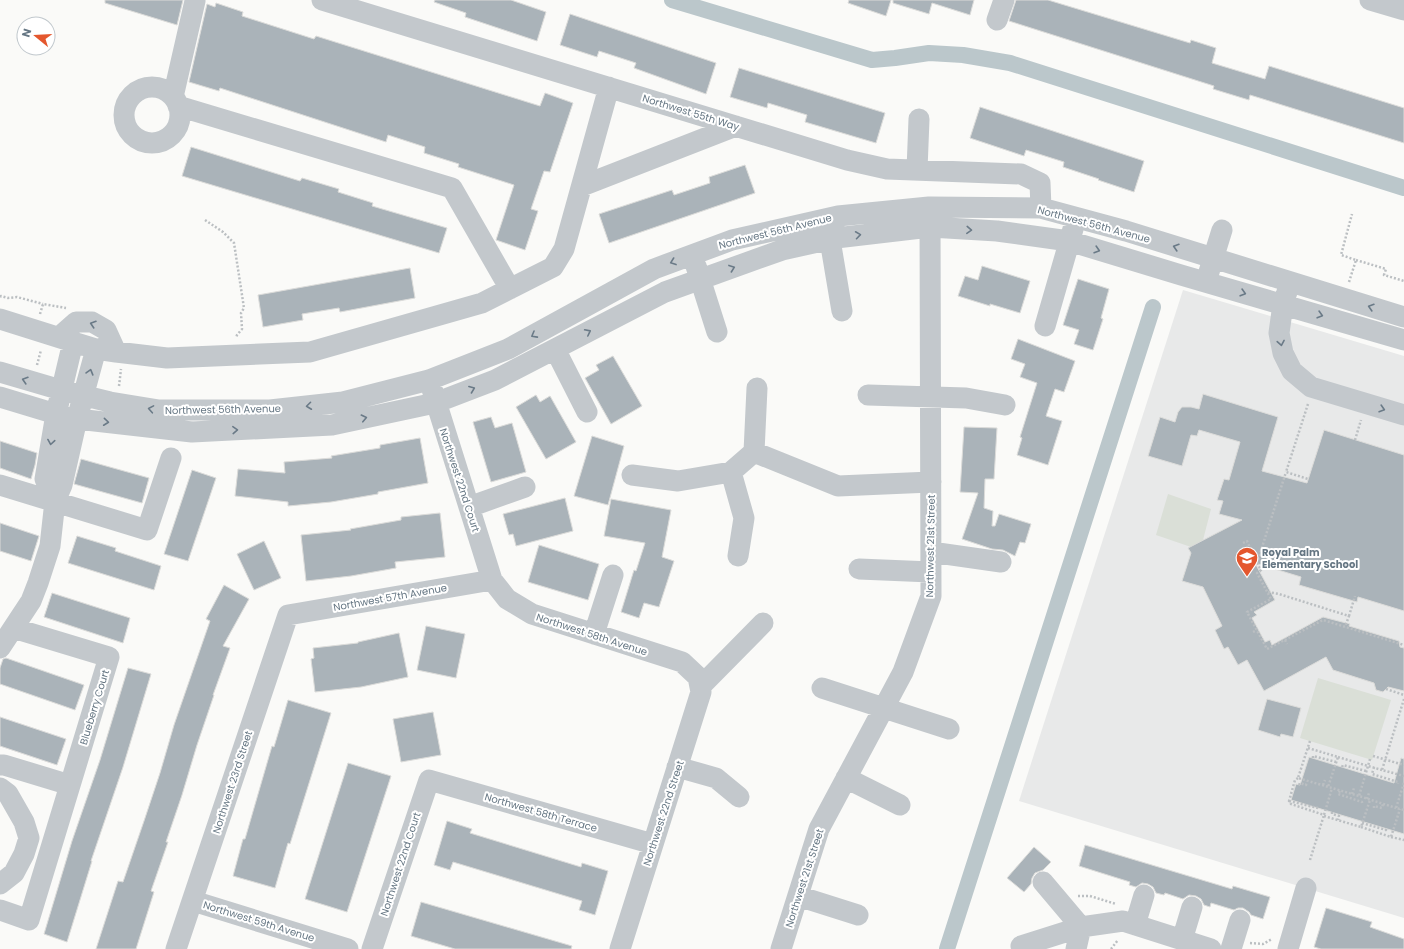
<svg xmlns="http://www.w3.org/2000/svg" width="1404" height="949" viewBox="0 0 1404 949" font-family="Poppins,sans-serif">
	<rect width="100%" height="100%" fill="#fafaf8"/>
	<path fill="#e8e9e9" d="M1183,290L1404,356V918L1019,801Z"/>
	<path fill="#dadfd7" d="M1168,494L1211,509L1203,540L1191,547L1156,535Z
		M1318,678L1391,700L1372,760L1300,738Z"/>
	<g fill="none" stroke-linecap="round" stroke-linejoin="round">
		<path stroke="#bbc7cb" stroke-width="16" d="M672,0L872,60L895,58L929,53L963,55L1010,63L1404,188
			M947,949L1153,307"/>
	</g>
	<path fill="#aab3b9" stroke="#dcdcda" d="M105,0H183L177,25L105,3Z
		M435,0H511L546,12L537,41L465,17L466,13L434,2Z
		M849,0H891L886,16L848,3Z
		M893,0H974L970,15L932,3L929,14L893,3Z
		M1016,0H1048L1190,43L1191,40L1216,48L1212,63L1265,79L1269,66L1404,108V143L1250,95L1249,100L1213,89L1214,86L1009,21Z
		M216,3L243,12L242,16L314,39L316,36L540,106L545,93L573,103L550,172L544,171L531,209L538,211L525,250L496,240L514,185L458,167L459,164L424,153L425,147L388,135L386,142L220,88L219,91L189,82L207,4L215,7Z
		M570,14L716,63L706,94L634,68L636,63L599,51L597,57L560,45Z
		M739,68L885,113L876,143L805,122L807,115L768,103L767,108L730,97Z
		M980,107L1144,161L1134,192L1098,180L1099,179L1063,167L1064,162L1026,150L1024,156L970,138Z
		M191,147L300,181L302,178L339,189L338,192L373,203L372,206L447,228L439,253L182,176Z
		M745,165L755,193L609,243L599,214L672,190L674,195L710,183L709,177Z
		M982,266L1030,281L1020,313L990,304V306L958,296L965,276L978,280Z
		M410,268L415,298L340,312L339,308L302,314L303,320L263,327L258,295Z
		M1078,279L1109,289L1101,318L1103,319L1093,350L1074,344L1079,330L1063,325Z
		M1018,339L1075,361L1064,392L1055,389L1046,416L1062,421L1048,465L1017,455L1022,438L1020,437L1037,383L1020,377L1025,364L1011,359Z
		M613,356L642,406L611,424L585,378L599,370L596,365Z
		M1203,394L1278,417L1262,471L1307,483L1324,430L1404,455V611L1358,597L1357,602L1299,585L1301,577L1255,563L1275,600L1254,612L1257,615L1252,618L1265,642L1270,640L1272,645L1323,617L1350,624L1349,626L1399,641L1400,647L1404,648V691L1388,687L1383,692L1376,690L1374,683L1333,670L1326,657L1264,691L1247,660L1238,665L1228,647L1224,649L1215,630L1222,626L1203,587L1182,581L1191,553L1188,548L1242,520L1219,514L1223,501L1217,500L1224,479L1229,480L1240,442L1199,430L1197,436L1191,435L1182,466L1148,456L1160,417L1175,422L1178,412L1182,407H1191L1199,409Z
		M536,395L540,402L550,396L576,442L546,459L516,407Z
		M491,417L495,428L512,423L526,472L491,482L473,422Z
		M964,427L997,428L994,479H985L984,508L993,511L992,526H995L999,514L1031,524L1025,543L1020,542L1015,556L1003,550L992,549L962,539L978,493L960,492Z
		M592,436L624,446L608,505L574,496Z
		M420,438L428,483L378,492V494L331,502L288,506V502L235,496L238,469L285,473L284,462L332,458L331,456L380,448V445Z
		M0,441L37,453L35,465L31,479L0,468Z
		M81,459L149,478L142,503L74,484Z
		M192,470L216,478L188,561L164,554Z
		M565,498L573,531L516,546L513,534L509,535L503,514Z
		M611,499L671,510L662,557L674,561L659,607L644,603L639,618L621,612L634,570L636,571L645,543L604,536Z
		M440,513L445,557L395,562L396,568L351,576L306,581L301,535L351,530L350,529L401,520V517Z
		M0,523L39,536L31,561L0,551Z
		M77,536L116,548L115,551L161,566L154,590L68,563Z
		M264,541L281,578L254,590L237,554Z
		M539,545L599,564L588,600L528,582Z
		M224,585L249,599L223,646L230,648L213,695H214L197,745L182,795L166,842H168L151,891L154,892L136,949H96L118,881L123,882L144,821L160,773L174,725L210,621L206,619Z
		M52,593L130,618L123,643L44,617Z
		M426,626L465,634L456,678L417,670Z
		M399,633L408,677L361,687L315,692L311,659L314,658L313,648L358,643V642Z
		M6,658L84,685L75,710L0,684V668L3,659Z
		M128,668L151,674L123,767L91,861H92L67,942L44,934L72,841L100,760Z
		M1267,699L1301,708L1293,737L1281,734L1280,737L1258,730Z
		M288,700L331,713L290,844L288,843L275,888L233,876L243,839H245L272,746L274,747Z
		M433,712L441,755L401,762L393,719Z
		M0,717L66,739L57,765L0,746Z
		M1309,757L1394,783L1401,758L1404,759V834L1291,800L1296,784L1300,785Z
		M348,763L391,776L347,912L305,899Z
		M447,821L472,829L470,833L581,867L582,863L608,871L595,915L579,910L582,901L453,862L450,870L434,865Z
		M1085,845L1232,889L1233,886L1270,897L1263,919L1251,915L1249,912L1243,908H1238L1234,910L1211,903L1210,907L1204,905L1201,899L1196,896L1189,895L1183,899L1165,893L1164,895L1156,893L1153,887L1148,884L1142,883L1136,887L1129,885L1130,882L1079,866Z
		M1034,847L1051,862L1043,870L1035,873L1032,878L1031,884L1024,892L1007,878Z
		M421,902L572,946L571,949H455L411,936Z
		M1326,908L1372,922L1370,927L1404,939V949H1321L1314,947Z"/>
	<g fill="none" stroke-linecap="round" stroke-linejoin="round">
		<path stroke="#bbbfc2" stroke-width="2.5" stroke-dasharray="2 2" stroke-linecap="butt" d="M205,220L223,232L234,243L244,308L241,313L242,329L237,335L236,338
			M1356,260L1386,269L1384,275L1404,281
			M1349,282L1356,260L1341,255L1352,214
			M0,297L1,296L8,298L17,297L43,304
			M40,314L43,304L66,308
			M37,365L41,350
			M119,386L121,369
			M1308,404L1286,472L1308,479
			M1355,440L1361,420
			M1243,543L1247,541L1257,563L1286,472
			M1257,563L1261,570L1257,573L1271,599L1247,612L1267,649L1323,620L1404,645
			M1268,592L1279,594L1349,616L1345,627
			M1349,616L1355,596
			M1253,632L1257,630
			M1285,640L1287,644
			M1386,689L1404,695
			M1404,699L1382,770L1404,776
			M1310,741L1298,778L1359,796
			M1308,748L1338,757L1328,787
			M1373,756L1404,765
			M1338,757L1368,766L1359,796L1396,808
			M1313,758V756L1336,762
			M1370,759L1368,766L1382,770
			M1342,767L1343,765L1366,771
			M1374,767L1372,774L1398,782V784
			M1298,778L1295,780L1289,801L1291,804L1324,815L1332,788
			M1404,783L1396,808L1404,810
			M1299,785L1300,783L1306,785L1307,781
			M1323,785L1325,780
			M1340,791L1338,794L1362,802V803
			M1352,794L1354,788
			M1367,799L1369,793
			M1289,801L1318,808
			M1374,808V806L1382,808L1383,804
			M1332,812V814L1339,816L1338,820
			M1324,816L1361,827L1370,800
			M1362,823L1386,830V829
			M1361,827L1391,837L1400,809
			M1391,837L1404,840
			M1310,860L1324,815
			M1078,896H1090L1116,904
			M1250,943L1263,944L1272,939
			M1111,949L1118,940"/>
		<path stroke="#c3c8cc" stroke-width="21" d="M322,0L847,160L887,169L1021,174L1040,183L1041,208
			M1370,0L1404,10
			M997,20L1004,0
			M124 115a28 28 0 1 1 56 0a28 28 0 1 1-56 0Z
			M173,97L195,1
			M178,106L452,188L510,289
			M917,170L919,119
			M582,186L736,126
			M834,227L830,240L842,311
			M696,266L717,332
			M1209,272L1222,230
			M1287,292L1283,304L1279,333L1283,353L1292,371L1311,387L1404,415
			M0,319L73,342L96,349L116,352L167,358L310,352L482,303L553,267L564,249L609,87
			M1045,326L1073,229
			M59,337L76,322H92L106,330L116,352
			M555,349L587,412
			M0,372L61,390L110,402L159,410H270L343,402L429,380L508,349L654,269L732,240L838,216L929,207L1041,208L1126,231L1404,317
			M432,389L492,580L507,599L532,614L682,662L698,677L701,692L620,949
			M868,395L966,398L1005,405
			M0,397L56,414L77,419L192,432L332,425L435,403L495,380L665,292L782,250L836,238L930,227L997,231L1069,241L1181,275L1404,340
			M754,452L838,486L931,482
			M632,475L678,481L731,472
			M0,485L147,530L171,458
			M55,501L45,479L56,414L73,342
			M469,507L525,487
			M931,552L1001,562
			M738,556L744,518L731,472L754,452L757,388
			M859,569L931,572
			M594,634L613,575
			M0,648L31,601L38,583L50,546L55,501L62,485L77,419L96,349
			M700,687L763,623
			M822,688L949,729
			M0,765H4L70,785
			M677,767L716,778L739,797
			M846,778L900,805
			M0,788L8,794L24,822L29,838L24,854L14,873L0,884
			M1043,882L1081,927
			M798,896L858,915
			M193,901L348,949
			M0,910L29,920L109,657L13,628
			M1135,925L1144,895
			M1182,940L1192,907
			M1021,946L1081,927L1123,921L1211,949
			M176,949L288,615L492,580
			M372,949L429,780L653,844
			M781,949L819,829L903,672L931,596L930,213
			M1076,949L1081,927
			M1231,949L1240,920
			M1288,949L1306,888"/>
	</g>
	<defs><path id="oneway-chevron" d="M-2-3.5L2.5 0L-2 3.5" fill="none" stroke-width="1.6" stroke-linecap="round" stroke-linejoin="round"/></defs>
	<g stroke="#6a7a87">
		<use href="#oneway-chevron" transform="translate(969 230) rotate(3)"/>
		<use href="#oneway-chevron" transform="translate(858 235) rotate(-8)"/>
		<use href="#oneway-chevron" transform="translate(1176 247) rotate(-163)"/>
		<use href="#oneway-chevron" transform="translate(1097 250) rotate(17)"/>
		<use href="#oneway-chevron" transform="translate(673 262) rotate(160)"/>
		<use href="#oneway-chevron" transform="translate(732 268) rotate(-20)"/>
		<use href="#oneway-chevron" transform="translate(1243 293) rotate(16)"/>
		<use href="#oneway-chevron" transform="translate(1371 307) rotate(-163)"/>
		<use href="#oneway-chevron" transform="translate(1320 315) rotate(16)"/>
		<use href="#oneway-chevron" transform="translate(93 324) rotate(-162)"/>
		<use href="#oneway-chevron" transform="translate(588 332) rotate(-27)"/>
		<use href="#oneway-chevron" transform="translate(534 335) rotate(151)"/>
		<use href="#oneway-chevron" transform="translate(1281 343) rotate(80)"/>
		<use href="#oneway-chevron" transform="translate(90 372) rotate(-74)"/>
		<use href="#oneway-chevron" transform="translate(25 380) rotate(-163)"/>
		<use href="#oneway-chevron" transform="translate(472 389) rotate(-21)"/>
		<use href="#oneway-chevron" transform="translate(309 406) rotate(173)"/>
		<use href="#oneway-chevron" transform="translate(151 409) rotate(-170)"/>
		<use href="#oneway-chevron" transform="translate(1382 409) rotate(17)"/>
		<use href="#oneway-chevron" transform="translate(364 418) rotate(-13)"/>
		<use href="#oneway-chevron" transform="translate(106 422) rotate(6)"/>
		<use href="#oneway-chevron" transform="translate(235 430) rotate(-3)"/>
		<use href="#oneway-chevron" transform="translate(51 442) rotate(99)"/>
	</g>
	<defs>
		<g id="school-pin" transform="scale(1.15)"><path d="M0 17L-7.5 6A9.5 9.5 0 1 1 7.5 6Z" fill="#e4572e" stroke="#fff"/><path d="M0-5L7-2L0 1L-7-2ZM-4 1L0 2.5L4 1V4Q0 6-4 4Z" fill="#fff"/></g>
	</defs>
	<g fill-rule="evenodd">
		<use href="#school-pin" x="1247" y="558"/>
	</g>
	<g text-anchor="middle" stroke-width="4" stroke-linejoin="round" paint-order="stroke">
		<g font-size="10" fill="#657683" stroke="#fff">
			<text transform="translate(691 112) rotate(17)" y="4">Northwest 55th Way</text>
			<text transform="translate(1094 224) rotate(15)" y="4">Northwest 56th Avenue</text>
			<text transform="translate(775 231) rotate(-14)" y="4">Northwest 56th Avenue</text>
			<text transform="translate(223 409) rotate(-1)" y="4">Northwest 56th Avenue</text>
			<text transform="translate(460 480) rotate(72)" y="4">Northwest 22nd Court</text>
			<text transform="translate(930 546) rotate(-89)" y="4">Northwest 21st Street</text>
			<text transform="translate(390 597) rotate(-10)" y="4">Northwest 57th Avenue</text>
			<text transform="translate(592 634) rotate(18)" y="4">Northwest 58th Avenue</text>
			<text transform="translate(94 707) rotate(-73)" y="4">Blueberry Court</text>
			<text transform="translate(232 782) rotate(-72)" y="4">Northwest 23rd Street</text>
			<text transform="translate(541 812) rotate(16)" y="4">Northwest 58th Terrace</text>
			<text transform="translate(663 813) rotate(-72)" y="4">Northwest 22nd Street</text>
			<text transform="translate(400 864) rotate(-72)" y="4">Northwest 22nd Court</text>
			<text transform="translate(804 878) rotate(-72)" y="4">Northwest 21st Street</text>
			<text transform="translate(259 921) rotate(17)" y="4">Northwest 59th Avenue</text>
		</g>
		<g font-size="10" font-weight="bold" fill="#657683" stroke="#fff" text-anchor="start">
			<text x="1262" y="556">Royal Palm<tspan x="1262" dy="12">Elementary School</tspan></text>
		</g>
	</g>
	<g transform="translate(36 36) rotate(288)"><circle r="19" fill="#ffffff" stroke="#c1c8cd"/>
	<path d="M0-3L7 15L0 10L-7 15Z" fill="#e4572e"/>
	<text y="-6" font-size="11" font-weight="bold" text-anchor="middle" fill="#657683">N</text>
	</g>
</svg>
